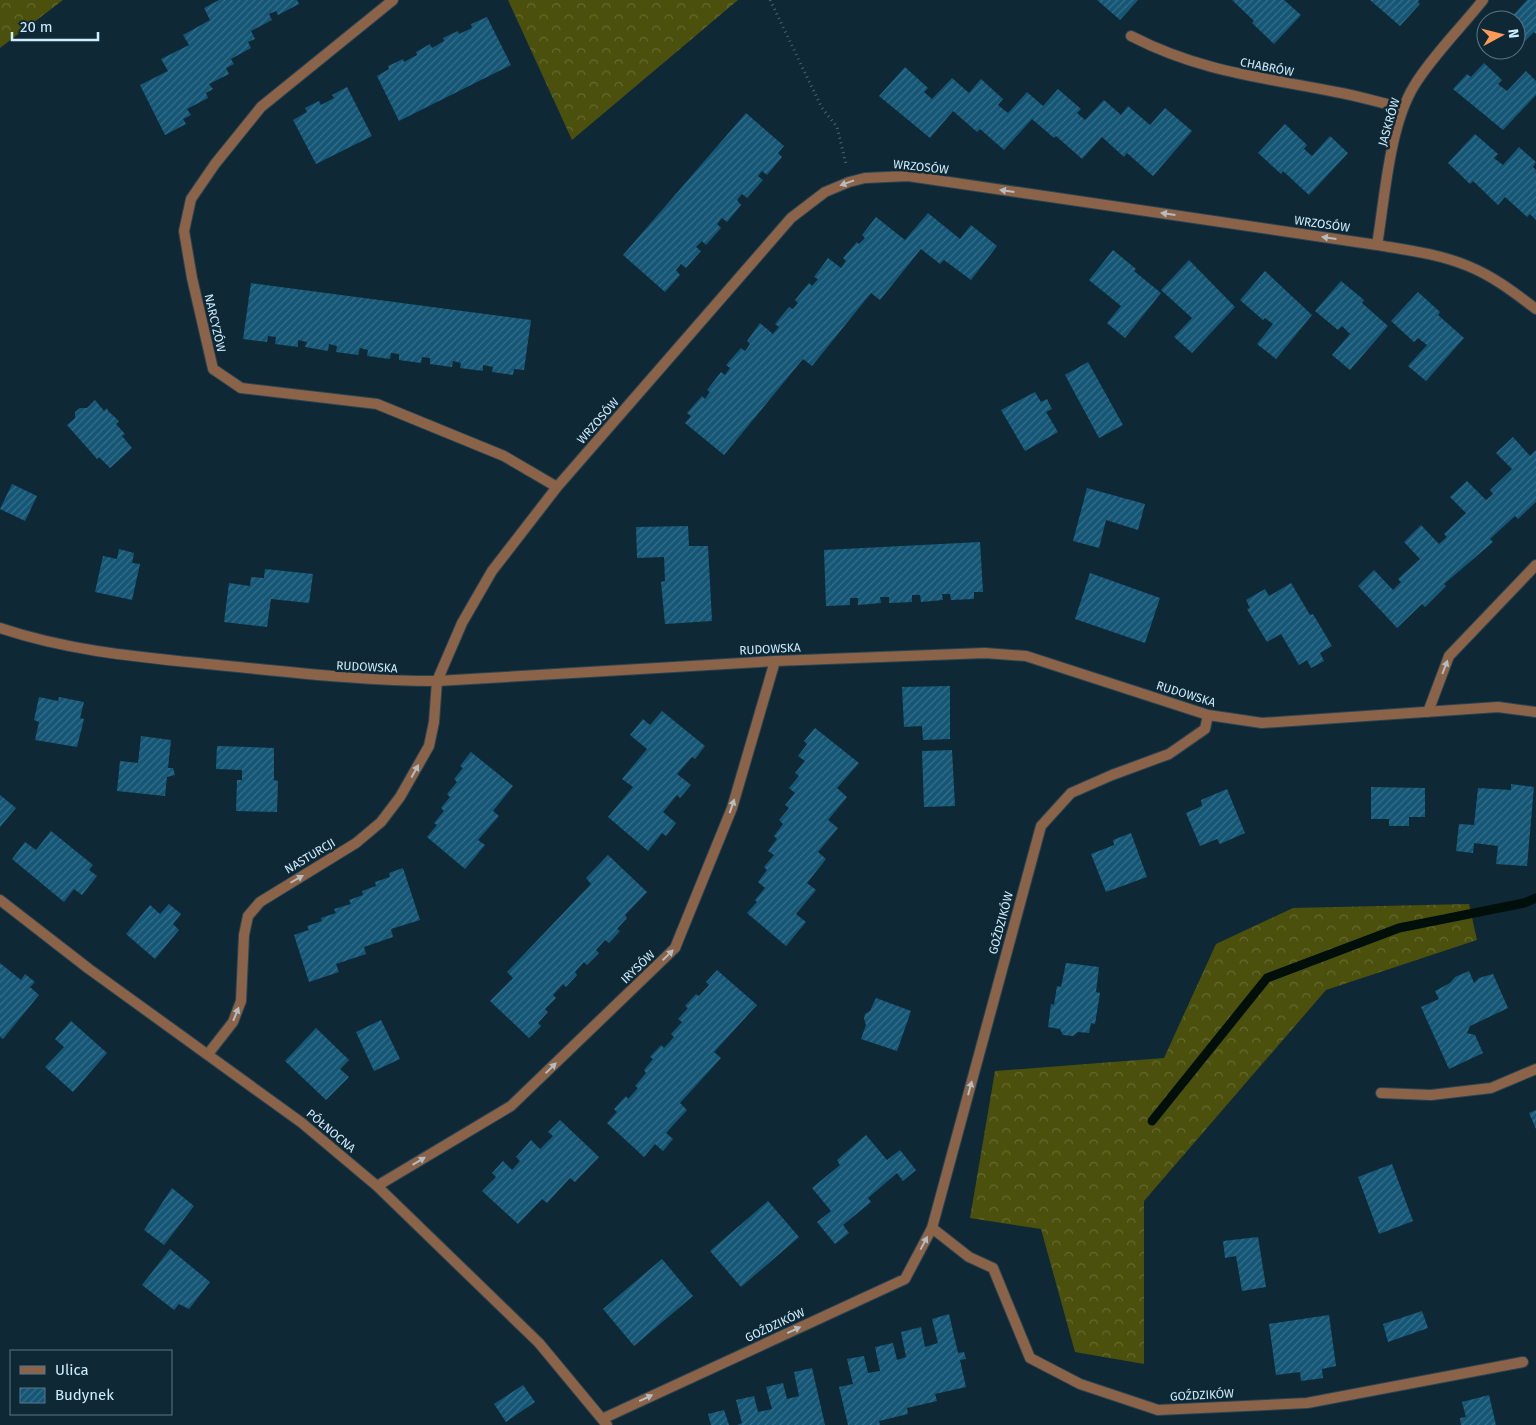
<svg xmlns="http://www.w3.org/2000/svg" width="1536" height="1425" viewBox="0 0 1536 1425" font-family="'Fira Sans',sans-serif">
	<defs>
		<pattern id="forest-crowns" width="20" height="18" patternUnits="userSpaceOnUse" patternTransform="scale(1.25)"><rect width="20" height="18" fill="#4b500d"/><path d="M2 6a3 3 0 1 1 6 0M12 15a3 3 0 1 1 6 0" fill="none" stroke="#646a31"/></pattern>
		<pattern id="building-hatch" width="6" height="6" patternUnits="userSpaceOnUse" patternTransform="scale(1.25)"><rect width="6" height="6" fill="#155675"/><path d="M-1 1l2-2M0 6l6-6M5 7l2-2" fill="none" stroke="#366f8a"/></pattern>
	</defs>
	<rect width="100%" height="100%" fill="#0f2836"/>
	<path fill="url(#forest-crowns)" d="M0,0H63L0,48Z
		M508,0H738L572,140Z
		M1469,904L1477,940L1326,990L1144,1201V1364L1075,1352L1041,1229L970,1218L995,1071L1164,1058L1216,944L1293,908Z"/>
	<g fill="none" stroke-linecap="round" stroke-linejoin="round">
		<path stroke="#000f0a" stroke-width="9" d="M1152,1121L1267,978L1399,928L1524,903L1536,898"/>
	</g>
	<path fill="url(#building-hatch)" d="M219,0H297L299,4L278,15L276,11L269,14L272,20L251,31L255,39L248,42L251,48L231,59L234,64L226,68L229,74L209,84L213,89L206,93L208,98L187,109L191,115L183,119L186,124L165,135L140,85L168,71L161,59L189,45L183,35L210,20L204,8Z
		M1097,0H1138L1120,20Z
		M1232,0H1284L1301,15L1274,44L1252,23L1254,21Z
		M1370,0H1419L1418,2L1420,4L1400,26Z
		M1527,0H1536V34L1534,32L1525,41L1516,33V20H1509Z
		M487,17L511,65L399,121L377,76L389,69L388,66L403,59L404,62L417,55L416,52L430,44L432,48L444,41L443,38L458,31L459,34L472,28L471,24Z
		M1484,63L1502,80L1498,84L1507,91L1526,71L1536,81V95L1503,130L1453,89L1467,74L1471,77Z
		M905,67L928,88L924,92L932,99L952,78L969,93L981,79L1003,99L998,105L1008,113L1027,92L1043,106L1058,89L1081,109L1077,113L1085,120L1104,100L1121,115L1128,106L1150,125L1165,108L1192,131L1153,176L1127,153L1124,157L1102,137L1082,159L1056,136L1054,138L1032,119L1004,150L980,129L977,132L953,111L930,138L879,96Z
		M347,87L372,136L316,164L293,120L307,112L305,108L319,101L321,105L334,98L332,95Z
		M746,113L784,146L778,153L782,157L767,175L762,171L758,176L763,180L747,198L742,194L737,200L741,205L727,222L722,218L717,224L721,228L706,245L702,241L696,247L701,251L686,268L681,264L676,270L680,275L665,292L623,255Z
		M1285,124L1307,145L1304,149L1312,156L1330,136L1348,153L1309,195L1283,171L1281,174L1258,153Z
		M1475,134L1498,154L1494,158L1503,165L1519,147L1536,162L1533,167L1536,170V220L1530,214L1527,217L1505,197L1498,205L1473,181L1470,184L1448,163Z
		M928,213L960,239L971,225L997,246L971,280L944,260L940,264L921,249L880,300L871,293L812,366L803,359L724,455L685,423L691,416L687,413L702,396L705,399L710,392L707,390L721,372L725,375L730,368L726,365L741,348L745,351L750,344L747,341L760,323L773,334L779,327L775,324L789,307L793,309L798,303L795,300L809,283L812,286L818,279L814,277L828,258L841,268L846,261L843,258L857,242L859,244L865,238L862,235L876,217L905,240Z
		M1113,250L1136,269L1134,271L1161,293L1125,338L1107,323L1121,306L1089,280Z
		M1189,260L1235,307L1192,353L1174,337L1192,318L1161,290Z
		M1265,271L1312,315L1276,359L1257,344L1273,324L1265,318L1263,320L1240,300Z
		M1341,281L1364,300L1362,303L1388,326L1350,370L1332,355L1350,334L1342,326L1338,330L1315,311Z
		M251,283L531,320L524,370L514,369L513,375L492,372L493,367L483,365V371L460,368L461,363L453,361L452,367L430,364V358L422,357L421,363L399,360V354L391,353L390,359L367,356L368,350L360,348L358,355L336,352L337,346L329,344L328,351L305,347L307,342L298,340V347L275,344L276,337L268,336L267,342L243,339Z
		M1418,292L1440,312L1438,315L1464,338L1426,381L1408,366L1427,345L1418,338L1414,342L1391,321Z
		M1088,362L1123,425L1099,438L1065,375Z
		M1035,392L1041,402L1047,399L1052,409L1046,412L1058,432L1025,451L1001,410Z
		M95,400L104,411L107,408L108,411L119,421L116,424L125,434L122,436L132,448L110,468L99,457L97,459L67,425L75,418V412L80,408H87Z
		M1513,437L1530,456L1536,450V502L1518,519L1515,516L1490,539L1493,542L1444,584L1446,586L1425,607L1422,604L1397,628L1358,586L1374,570L1393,590L1401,582L1398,579L1420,559L1404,542L1421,525L1439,544L1447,537L1444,534L1466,513L1450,497L1467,481L1486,500L1493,494L1490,490L1512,469L1496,453Z
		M12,484L37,496L25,521L0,509Z
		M1087,488L1145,504L1138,530L1106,520L1099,548L1073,541Z
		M688,526L689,546H708L712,621L665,624L661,582L665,581L664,557L637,558L636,527Z
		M980,542L983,592H974V599L951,600L950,594H942L943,600L921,602L920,595H912V602L889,603V597H880L881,603L858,605V598H850V605L826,606L824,550Z
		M119,549L134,553L132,563L140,564L132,600L95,592L103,556L117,559Z
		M265,569L313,574L309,603L271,599L267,627L224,622L229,583L250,586L251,577L264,578Z
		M1090,573L1160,598L1145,643L1075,619Z
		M1291,583L1310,615L1313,614L1332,646L1320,653L1324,661L1311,668L1307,660L1299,665L1281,634L1267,642L1247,609L1250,608L1246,600L1265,589L1269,596Z
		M950,686V739L923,740L922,726L904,727L902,687Z
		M39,697L58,701L59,697L84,702L80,718L84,719L77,747L35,740L39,722L34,720Z
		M662,711L705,746L695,759L692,757L677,774L691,785L680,798L677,795L663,812L676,823L666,836L662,833L648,851L608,817L633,787L622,779L647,749L630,735L643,719L650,725Z
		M815,728L859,763L837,788L847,797L828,820L838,828L818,852L826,859L807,883L816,890L796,914L806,922L786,946L747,913L757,902L755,900L765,888L758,882L767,870L764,867L774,855L768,851L777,839L774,836L783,824L779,820L789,808L785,805L795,793L789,788L799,776L795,773L805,761L798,756L807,744L804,741Z
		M141,736L171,740L168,768H173L175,775L167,777L165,796L117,791L120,761L138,763Z
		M217,746L274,748V780L278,781L277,812L236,811L237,780H242V770L216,769Z
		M952,750L955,806L924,807L922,751Z
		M471,752L513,786L493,811L499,816L478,840L485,845L465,869L427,837L437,825L434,823L444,811L441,808L450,797L447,794L457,782L454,779L463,768L460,766Z
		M1511,784L1534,787L1527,866L1496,864L1498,846L1474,843L1473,853L1456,851L1459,824L1474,825L1478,788L1511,790Z
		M1371,787L1425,788V817H1409V826H1389V819H1371Z
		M1227,789L1245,833L1220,844L1217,839L1200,846L1186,813L1202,806L1201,800Z
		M0,795L16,808L0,827Z
		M51,831L93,865L89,870L97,876L82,895L74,889L64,902L12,859L25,842L36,850Z
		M1131,833L1147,877L1106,892L1091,854L1114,845L1113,840Z
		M608,855L647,892L625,915L627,918L617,929L620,931L609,943L605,940L596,950L599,953L587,965L584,962L575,972L577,975L566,987L563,984L553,995L556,998L545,1009L548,1012L538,1023L541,1026L529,1038L490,1001L513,978L507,972L591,884L586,878Z
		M403,868L420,920L391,929L393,937L364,947L366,954L336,964L339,972L309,982L294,935L309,930L307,926L322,921L321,918L336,913L334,909L351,904L349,900L363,895L362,891L376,886L375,882L390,877L389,873Z
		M169,904L181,914L173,924L179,930L155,959L126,934L150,905L160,914Z
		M0,963L21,980L25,974L35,982L30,987L39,995L3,1039L0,1037Z
		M1066,963L1099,967L1096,992L1100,993L1095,1024L1091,1023L1089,1033L1078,1032L1073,1036L1063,1035L1060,1029L1048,1027L1051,1004L1054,1005L1057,986L1061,987Z
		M717,970L757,1005L714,1052L721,1058L680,1103L687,1110L666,1133L673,1139L663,1151L655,1144L644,1157L607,1123L617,1112L614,1109L626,1096L628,1099L638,1088L635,1086L646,1073L644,1070L653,1059L650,1057L661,1045L664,1048L674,1037L671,1034L682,1022L678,1019L688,1008L685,1006L696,994L699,996L709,985L706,982Z
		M1469,971L1474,983L1479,978L1493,974L1508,1008L1470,1026L1467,1033L1475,1035L1483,1053L1449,1069L1421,1007L1439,999L1435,991L1450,983L1455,977Z
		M876,998L911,1011L897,1051L861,1039L866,1025L864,1019L865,1014L870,1011Z
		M381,1020L400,1059L374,1071L356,1032Z
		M71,1021L107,1053L73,1092L45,1067L64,1047L55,1039Z
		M316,1028L349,1060L340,1069L349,1077L326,1100L285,1061Z
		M1536,1110V1129L1529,1113Z
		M560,1120L599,1157L575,1182L570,1178L547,1203L542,1199L518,1224L482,1191L496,1177L492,1173L503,1161L512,1170L520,1161L516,1157L531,1140L540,1149L553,1136L548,1132Z
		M866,1135L887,1160L900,1150L916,1170L903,1181L897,1173L868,1198L871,1202L843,1225L849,1233L835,1244L817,1222L831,1211L812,1188L840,1165L837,1160Z
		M1392,1164L1413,1221L1379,1234L1358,1177Z
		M172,1188L194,1206L164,1245L144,1230Z
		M768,1201L799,1237L741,1287L710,1251Z
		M1258,1237L1266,1287L1242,1291L1236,1256L1225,1258L1223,1241Z
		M170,1249L210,1282L189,1309L179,1304L174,1310L142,1285Z
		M662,1259L693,1296L634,1346L603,1309Z
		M1422,1311L1428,1328L1388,1342L1383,1324Z
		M949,1314L958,1353L964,1352L966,1359L960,1360L966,1387L935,1394L937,1401L907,1408L908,1414L879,1421L880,1425H848L839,1387L853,1384L847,1359L864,1356L868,1373L880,1371L875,1347L893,1343L897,1360L906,1357L901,1332L921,1327L925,1347L938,1343L932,1319Z
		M1329,1315L1336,1366L1322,1369L1323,1378L1301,1381L1300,1372L1276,1375L1269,1324Z
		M812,1368L825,1425H737L742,1423L736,1400L754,1396L758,1412L772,1409L766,1387L783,1383L787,1399L799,1396L794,1372Z
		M523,1385L535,1402L506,1422L494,1404Z
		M1489,1395L1496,1425H1461L1460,1418L1466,1417L1462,1402Z
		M724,1410L729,1425H711L708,1414Z"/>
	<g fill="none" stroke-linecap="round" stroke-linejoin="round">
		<g stroke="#2a4452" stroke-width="12">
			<path id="service" d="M1381,1093L1431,1095L1491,1088L1536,1069
				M932,1228L969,1257L993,1268L1030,1358L1080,1384L1158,1410L1307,1403L1523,1362"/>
		</g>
		<g stroke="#2a4452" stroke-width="12">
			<path id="minor" d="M393,0L261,107L215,164L191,199L184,231L192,278L213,369L241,388L377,404L504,456L557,487
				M1131,36C1201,72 1261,77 1336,92C1359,96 1381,103 1403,108
				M1377,245C1385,197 1389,127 1414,86C1432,56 1461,28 1483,0
				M0,628C74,653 151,658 228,666C298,673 367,681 437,681L775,661L985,653L1026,656L1208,715L1262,723L1498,707L1536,712
				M1428,712L1449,656L1536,565
				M0,900L89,969L302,1123L377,1186L539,1343L607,1425
				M208,1054L233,1022L241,1001L244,935L248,916L260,902L356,843L381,822L400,797L429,746L434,722L437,681L462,623L492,571L557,487L791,218L825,192L849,182L865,178L908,176L1377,245C1407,250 1439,254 1468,266C1493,276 1515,293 1536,309
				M377,1186L511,1106L675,948L732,808L775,661
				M602,1419L905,1279L932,1228L1041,826L1071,793L1112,775L1169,754L1205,729L1208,715"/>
		</g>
		<path stroke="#4b6675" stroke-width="3" stroke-dasharray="1 4" stroke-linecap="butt" d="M770,0L822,108L837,127L846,164"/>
		<use href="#service" stroke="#8b6349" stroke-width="10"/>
		<use href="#minor" stroke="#8b6349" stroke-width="10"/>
	</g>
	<defs><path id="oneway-solid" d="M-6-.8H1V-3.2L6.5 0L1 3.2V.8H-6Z" transform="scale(1.25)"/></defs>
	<g fill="#b7bdbf">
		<use href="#oneway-solid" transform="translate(847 183) rotate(160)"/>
		<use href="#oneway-solid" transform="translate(1007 191) rotate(-172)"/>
		<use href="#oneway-solid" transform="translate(1168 214) rotate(-172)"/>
		<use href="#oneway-solid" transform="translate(1329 238) rotate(-172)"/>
		<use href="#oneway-solid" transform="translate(1445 667) rotate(-69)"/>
		<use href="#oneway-solid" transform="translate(415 771) rotate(-61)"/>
		<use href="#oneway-solid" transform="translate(732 806) rotate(-71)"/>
		<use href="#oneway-solid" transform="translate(297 879) rotate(-30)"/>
		<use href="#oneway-solid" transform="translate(668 955) rotate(-44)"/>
		<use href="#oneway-solid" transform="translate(236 1014) rotate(-68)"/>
		<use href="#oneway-solid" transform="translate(551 1068) rotate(-44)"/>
		<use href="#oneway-solid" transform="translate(970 1088) rotate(-75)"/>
		<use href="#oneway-solid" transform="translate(419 1161) rotate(-31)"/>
		<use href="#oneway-solid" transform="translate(924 1243) rotate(-62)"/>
		<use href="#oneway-solid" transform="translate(794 1330) rotate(-25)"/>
		<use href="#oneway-solid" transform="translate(646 1398) rotate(-25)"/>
	</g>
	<g text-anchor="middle" stroke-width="5" stroke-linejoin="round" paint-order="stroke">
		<g font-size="12" fill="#ceedfe" stroke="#0f2836">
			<text transform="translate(1267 67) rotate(11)" y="4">CHABRÓW</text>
			<text transform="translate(1389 122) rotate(-74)" y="4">JASKRÓW</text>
			<text transform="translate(921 167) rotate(6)" y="4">WRZOSÓW</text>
			<text transform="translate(1322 224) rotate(8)" y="4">WRZOSÓW</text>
			<text transform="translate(215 323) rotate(77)" y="4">NARCYZÓW</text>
			<text transform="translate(598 421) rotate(-49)" y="4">WRZOSÓW</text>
			<text transform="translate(770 649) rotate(-3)" y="4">RUDOWSKA</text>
			<text transform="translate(367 667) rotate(3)" y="4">RUDOWSKA</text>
			<text transform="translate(1186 694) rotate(17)" y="4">RUDOWSKA</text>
			<text transform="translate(310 856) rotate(-31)" y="4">NASTURCJI</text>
			<text transform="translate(1001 923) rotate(-75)" y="4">GOŹDZIKÓW</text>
			<text transform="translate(638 967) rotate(-44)" y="4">IRYSÓW</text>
			<text transform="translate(331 1131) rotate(40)" y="4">PÓŁNOCNA</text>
			<text transform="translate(775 1325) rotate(-25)" y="4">GOŹDZIKÓW</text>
			<text transform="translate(1202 1395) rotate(-3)" y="4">GOŹDZIKÓW</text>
		</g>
	</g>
	<rect x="10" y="1350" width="162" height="65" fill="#0f2836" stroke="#5b7786"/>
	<rect x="20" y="1366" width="25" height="8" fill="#8b6349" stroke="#5b7786"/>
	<text x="55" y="1375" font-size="15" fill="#ceedfe">Ulica</text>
	<rect x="20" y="1388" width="25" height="15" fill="url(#building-hatch)" stroke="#5b7786"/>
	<text x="55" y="1400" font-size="15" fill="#ceedfe">Budynek</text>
	<g transform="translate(1501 35) rotate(83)"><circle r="24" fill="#0f2836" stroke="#5b7786"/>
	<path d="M0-4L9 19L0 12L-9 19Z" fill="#fe9c57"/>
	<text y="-8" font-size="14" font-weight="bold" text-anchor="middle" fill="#ceedfe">N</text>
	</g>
	<path d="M12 32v8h86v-8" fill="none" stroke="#ceedfe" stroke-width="2.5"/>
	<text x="20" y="32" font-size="15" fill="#ceedfe" stroke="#0f2836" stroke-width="4" paint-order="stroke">20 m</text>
</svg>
